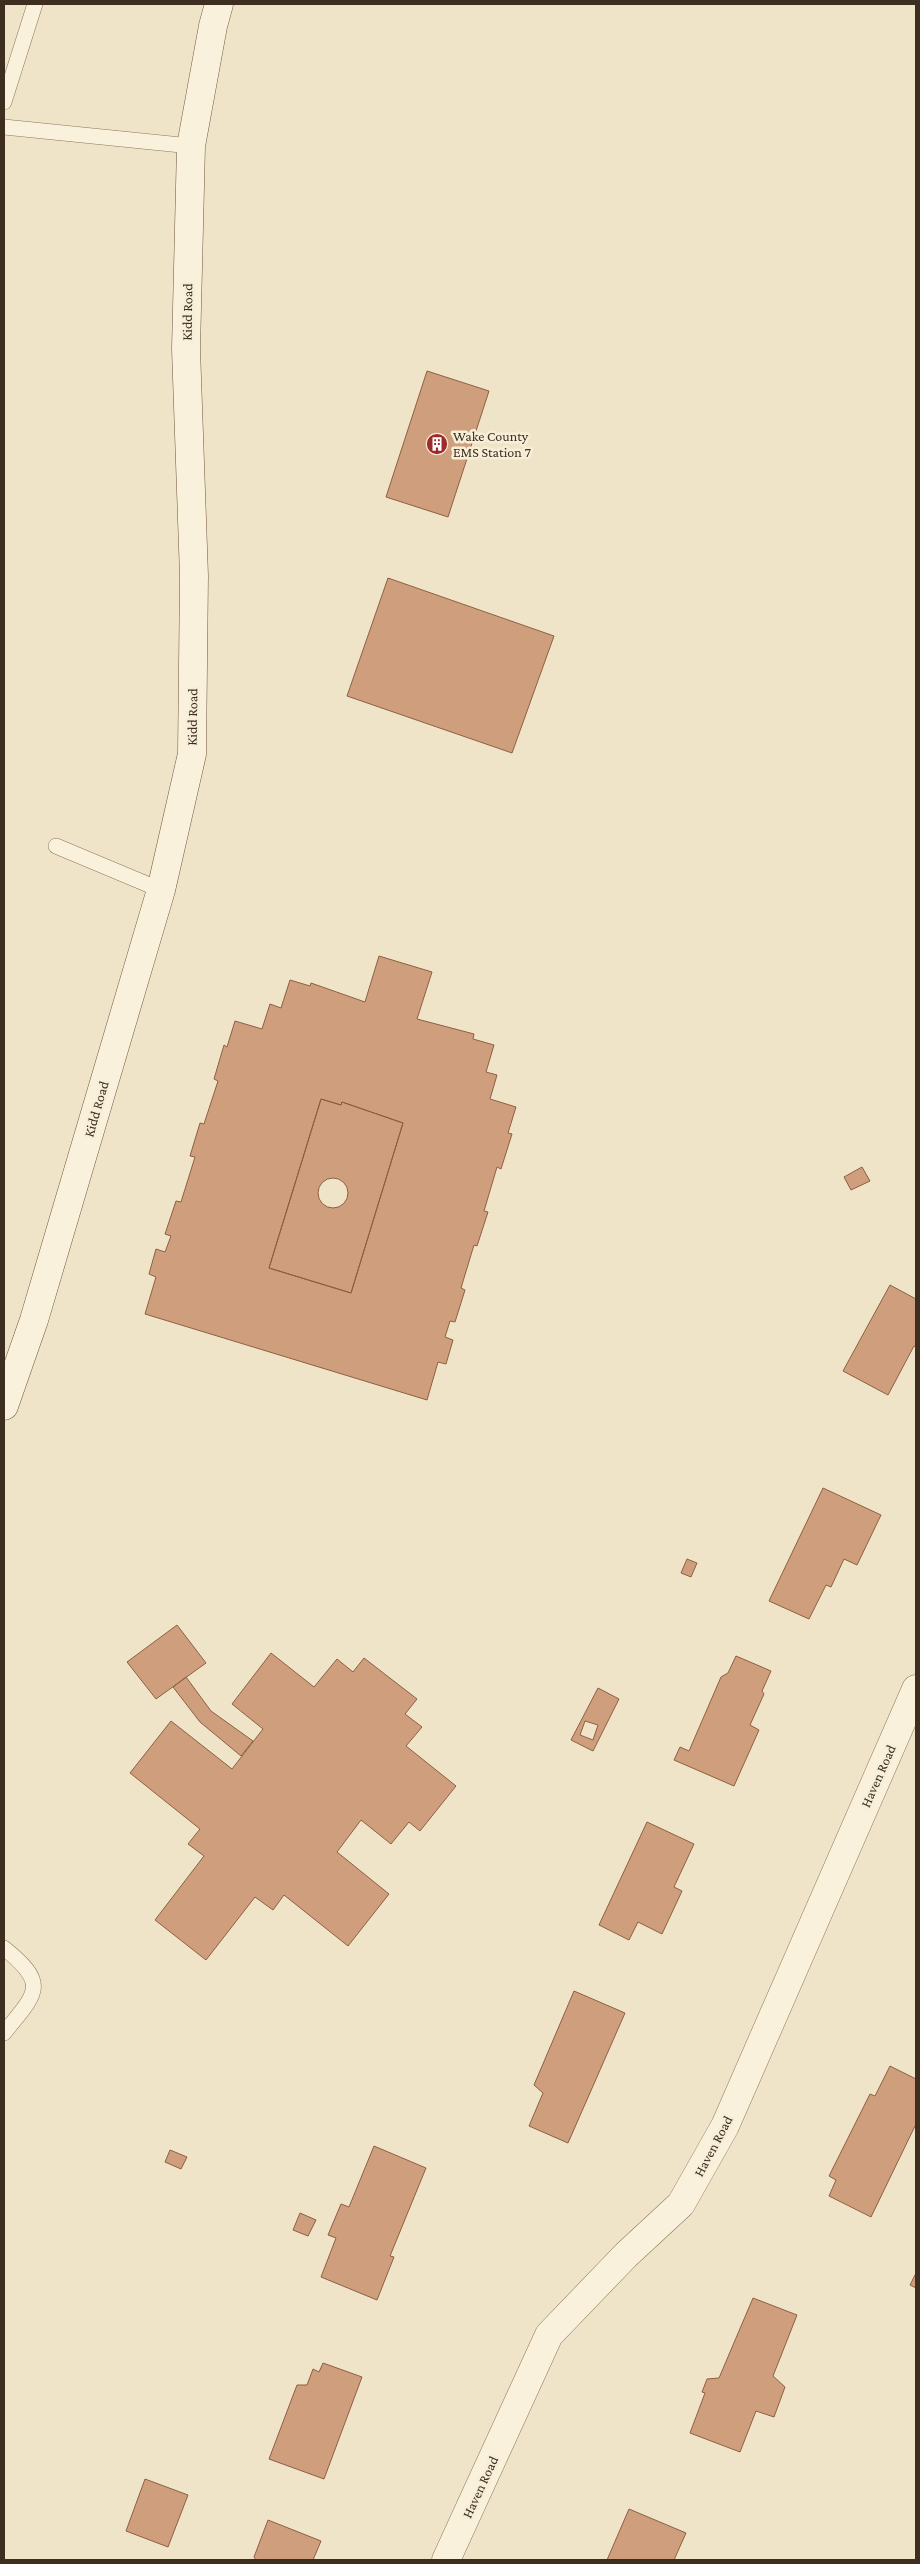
<svg xmlns="http://www.w3.org/2000/svg" width="920" height="2564" viewBox="0 0 920 2564" font-family="'Crimson Pro',serif">
	<rect width="100%" height="100%" fill="#f0e4c8"/>
	<path fill="#cf9f7d" stroke="#8d5f41" fill-rule="evenodd" d="M427,371L489,391L448,517L386,497Z
		M388,578L554,636L512,753L347,696Z
		M379,956L432,972L417,1019L474,1034L473,1039L494,1045L486,1072L497,1075L490,1099L516,1107L508,1133L512,1134L501,1169L497,1167L484,1211L488,1212L477,1246L474,1245L461,1288L465,1290L455,1322L450,1321L445,1337L453,1340L446,1364L438,1362L427,1400L145,1314L156,1277L149,1274L156,1249L165,1252L171,1236L165,1234L176,1201L181,1202L195,1157L190,1156L200,1123L204,1124L218,1081L214,1079L224,1045L227,1047L235,1021L262,1029L270,1004L281,1008L290,980L310,986L311,983L365,1002ZM321,1099L341,1105L342,1102L403,1123L351,1293L269,1268Z
		M321,1099L341,1105L342,1102L403,1123L351,1293L269,1268Z
		M862,1167L870,1181L851,1190L844,1177Z
		M318 1193a15 15 0 1 1 30 0a15 15 0 1 1-30 0Z
		M890,1285L916,1299V1347L914,1346L888,1395L843,1371Z
		M823,1488L881,1515L857,1565L844,1559L831,1587L826,1585L809,1619L769,1601Z
		M687,1559L697,1563L691,1577L681,1573Z
		M177,1625L206,1663L156,1699L127,1662Z
		M271,1653L314,1687L337,1659L353,1672L364,1658L417,1699L405,1714L422,1727L406,1746L456,1786L420,1831L409,1822L391,1844L361,1820L337,1852L389,1894L348,1946L284,1895L273,1910L255,1897L206,1960L155,1920L204,1856L188,1844L200,1829L130,1773L171,1721L232,1769L263,1729L232,1704Z
		M736,1656L771,1671L762,1691L764,1694L750,1725L759,1730L734,1786L674,1760L680,1747L689,1751L721,1677L728,1673Z
		M186,1677L211,1711L253,1741L241,1756L200,1722L173,1687Z
		M598,1688L619,1699L593,1751L571,1740Z
		M585,1721L598,1725L593,1740L580,1735Z
		M647,1822L694,1844L674,1887L682,1891L662,1934L638,1922L629,1940L599,1925Z
		M574,1991L625,2013L568,2143L529,2126L543,2093L534,2085Z
		M890,2066L916,2079V2124L871,2217L829,2196L836,2180L829,2176L870,2094L875,2096Z
		M374,2146L426,2168L390,2256L394,2257L377,2300L321,2277L336,2238L328,2235L341,2204L349,2207Z
		M170,2150L187,2157L181,2169L165,2162Z
		M300,2213L316,2220L308,2236L293,2230Z
		M916,2273V2288L910,2285Z
		M753,2298L797,2315L773,2376L785,2387L774,2417L756,2411L740,2452L690,2433L705,2393L702,2392L707,2379L719,2378Z
		M323,2363L362,2377L324,2479L269,2459L297,2385H307L313,2369L319,2372Z
		M145,2479L188,2495L168,2547L126,2531Z
		M629,2509L686,2533L674,2560H607Z
		M268,2520L321,2541L313,2560H256L254,2557Z"/>
	<g fill="none" stroke-linecap="round" stroke-linejoin="round">
		<g stroke="#8d765c" stroke-width="16">
			<path id="lane" d="M4,102L35,4
				M4,127L191,146
				M56,846L161,890
				M4,1948C50,1985 36,1993 4,2033"/>
		</g>
		<g stroke="#8d765c" stroke-width="29">
			<path id="street" d="M446,2560L549,2335L626,2255L681,2204L725,2126L916,1689"/>
		</g>
		<g stroke="#6f573f" stroke-width="29">
			<path id="secondary" d="M4,1406L34,1320L161,890L192,754L194,576L186,349L191,146L213,26L219,4"/>
		</g>
		<use href="#lane" stroke="#faf1dc" stroke-width="15"/>
		<use href="#street" stroke="#faf1dc" stroke-width="28"/>
		<use href="#secondary" stroke="#faf1dc" stroke-width="28"/>
	</g>
	<defs>
		<g id="building-disc" transform="scale(1.125)"><circle r="9.5" fill="#9e2a2b" stroke="#f7eed8"/><path d="M-4-6H4V6H1V3H-1V6H-4ZM-2.5-4.3h1.7v1.8h-1.7ZM.8-4.3h1.7v1.8H.8ZM-2.5-1h1.7V.8h-1.7ZM.8-1h1.7V.8H.8Z" fill="#fff"/></g>
	</defs>
	<g fill-rule="evenodd">
		<use href="#building-disc" x="437" y="444"/>
	</g>
	<g text-anchor="middle" stroke-width="5" stroke-linejoin="round" paint-order="stroke">
		<g font-size="14" fill="#3d2e20" stroke="#f7eed8">
			<text transform="translate(187 312) rotate(-89)" y="5">Kidd Road</text>
			<text transform="translate(192 717) rotate(-89)" y="5">Kidd Road</text>
			<text transform="translate(96 1109) rotate(-74)" y="5">Kidd Road</text>
			<text transform="translate(878 1776) rotate(-66)" y="5">Haven Road</text>
			<text transform="translate(713 2146) rotate(-62)" y="5">Haven Road</text>
			<text transform="translate(480 2487) rotate(-65)" y="5">Haven Road</text>
		</g>
		<g font-size="14" fill="#3d2e20" stroke="#f7eed8" text-anchor="start">
			<text x="453" y="441">Wake County<tspan x="453" dy="16">EMS Station 7</tspan></text>
		</g>
	</g>
	<rect width="920" height="2564" fill="none" stroke="#3d2e20" stroke-width="10"/>
</svg>
